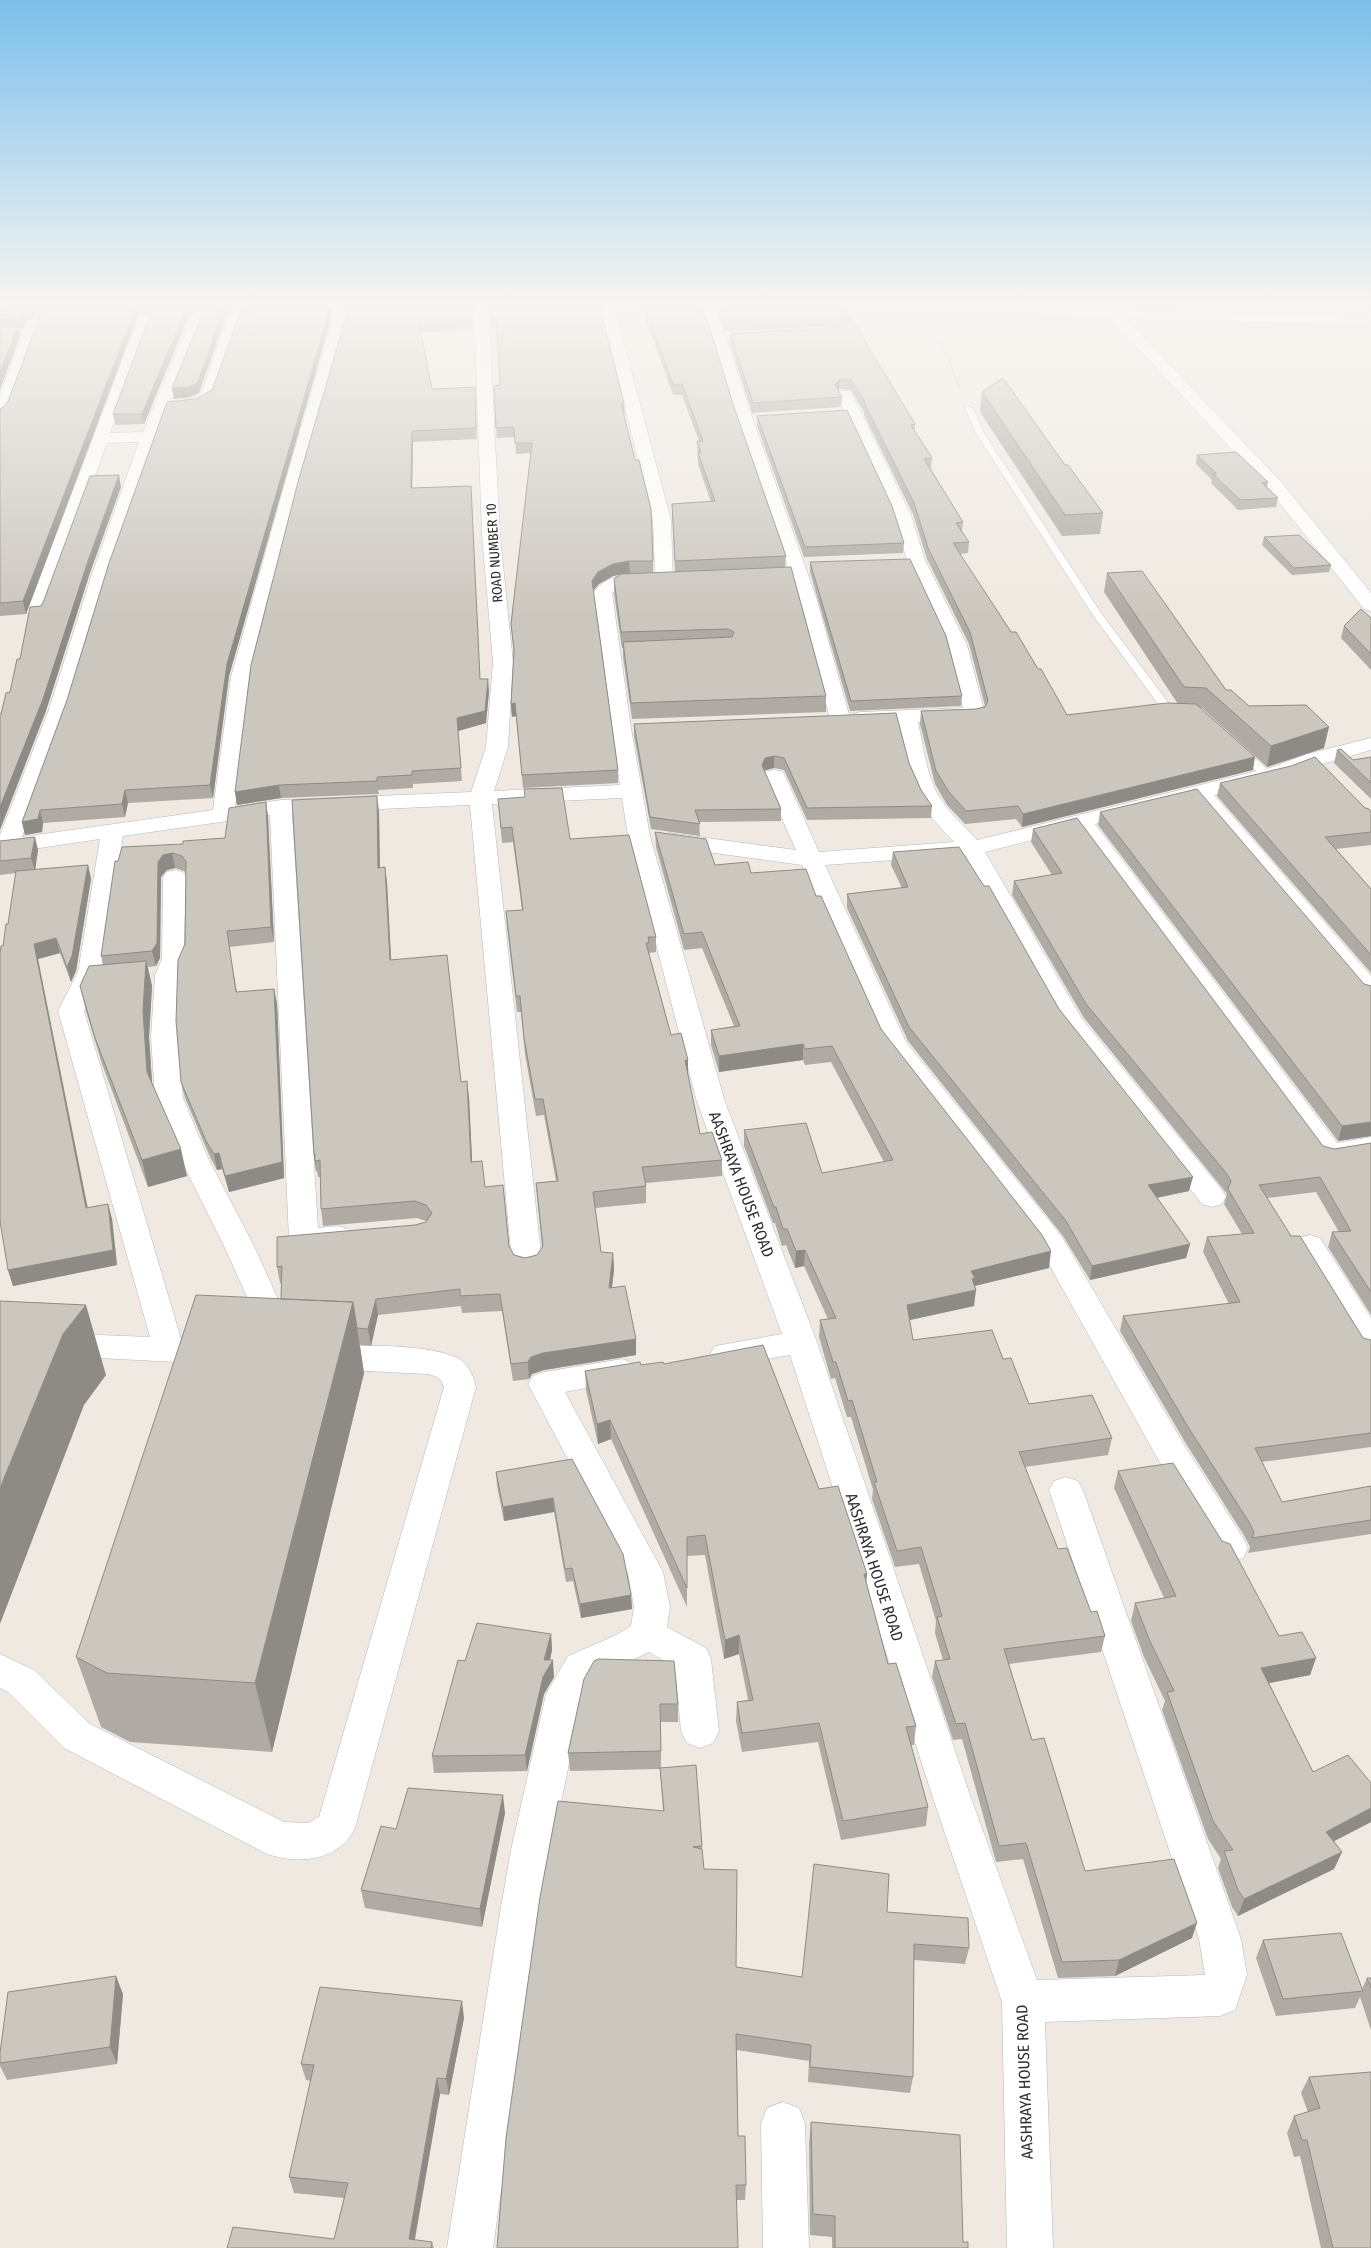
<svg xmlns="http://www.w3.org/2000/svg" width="1371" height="2248" viewBox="0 0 1371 2248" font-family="'Fira Sans Condensed',sans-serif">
	<rect width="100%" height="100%" fill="#efe9e1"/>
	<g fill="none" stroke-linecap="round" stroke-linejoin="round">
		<g stroke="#b4b7c1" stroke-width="1">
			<path id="service" d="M34,329L35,331L31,333L0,335V331Z
				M966,406L973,408L984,433L1101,613L1173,709L1182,710L1184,712L1182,714L1166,715L1092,614L976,433L965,408Z
				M1239,746L1243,747L1271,773L1273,775L1271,777H1263L1235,751L1233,749L1235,747Z"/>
		</g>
		<g stroke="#b4b7c1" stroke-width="1">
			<path id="minor" d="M334,303H348L345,325L298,493L251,677L235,807L281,800L471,792L486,747L493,662L482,536L474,303H488L500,536L513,662L508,747L494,791L620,785L594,592C608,572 633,574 655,575L653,520L599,303H613L671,520L673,581L670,585L664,586H624L612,593L631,728L650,836L725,1102L817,1342L971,1798L1037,1980L1205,1975L1199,1939L1049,1490L1054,1481L1066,1477L1078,1481L1083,1490L1241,1939L1247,1975L1235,2010L1220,2016L1045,2022L1053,2248H1007L1002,2002L933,1798L790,1355L726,1366L715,1362L710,1354L715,1346L782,1334L697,1102L628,836L622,798L492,804L542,1263L538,1270L527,1273L516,1270L512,1263L470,805L292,813L318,1228L338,1226L348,1229L353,1236L348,1243C331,1248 311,1251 294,1246L289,1239L270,815L123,836L102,972L84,1011L181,1339L216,1340L227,1344L232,1352L227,1360L216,1364L0,1353V1331L150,1337L58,1011L78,972L100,839L0,854V835L48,712L92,574L139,442L107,443L45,612L43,616L36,618L29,616L27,612L138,319L145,315L152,319L110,433L143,432L191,316L198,312L203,313L205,316L159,431L110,574L68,712L22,837L213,810L231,677L282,493L331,325Z
				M697,303H711L726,338L753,420L816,597L850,718L853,714L860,712L963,708L947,645L907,560L893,515L836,394L839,391H849L852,394L911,515L925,560L967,645L985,714L982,718L975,720L918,722C923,745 926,772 937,793C947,811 963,825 977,840L1273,767L1307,754L1371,738V750L1323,764L1288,777L1214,795L1371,976V1000L1362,997L1195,800L1095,824L1337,1143L1371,1137V1155L1330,1162L1320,1159L1076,829L985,852L1082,1019L1222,1190L1226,1197L1222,1204L1212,1207L1202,1204L1058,1022L965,855L825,865L906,1042L1062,1237L1183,1443L1243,1538L1248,1548L1243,1558L1231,1562L1219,1558L1159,1461L1041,1250L881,1044L802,865L670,847L662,845L659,840L662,835L670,833L796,850L763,776L766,771L774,770L782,771L785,776L819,852L954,842C914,801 908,778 897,723L860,724L853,722L850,719L847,723L840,725L833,723L830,719L798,597L737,420L712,338Z
				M920,303H998L1103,310L1104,306C1111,304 1114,306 1118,311L1371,317V325L1126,319L1283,484L1371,593V611L1364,609L1271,492L1111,319L926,307Z
				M235,312L242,316L216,396C208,407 187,412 174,408L171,405L174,402L198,397L201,394L228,316Z
				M34,319L41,323L8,414L5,417L0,419V394L27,323Z
				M175,870L183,872L187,877L186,959L179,975L177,1037L183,1098L208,1158L254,1246L278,1299L283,1335L278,1343L267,1346L256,1343L251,1335L248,1299L224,1246L180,1158L155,1098L151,1037L155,975L162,959L163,877L167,872Z
				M1310,1235L1320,1238L1371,1318V1355L1360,1352L1295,1245L1300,1238Z
				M326,1345C359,1346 434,1343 461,1360C469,1366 474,1378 476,1387L355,1828C339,1862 296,1865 265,1853L64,1748L8,1692L0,1688V1654L34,1670L90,1724L284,1822L308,1823L319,1817L444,1387C441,1377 436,1376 427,1374L326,1369L315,1365L310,1357L315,1349Z
				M622,1359L633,1363L638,1371L633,1379L565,1392L663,1572L670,1607L667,1627L706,1648L711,1659L719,1731L713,1743L700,1748L687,1743L681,1731L675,1667L649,1652L594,1678L583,1697L551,1850L540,1913L493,2248H447L500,1913L511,1850L546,1694L568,1656L614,1636L631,1626L634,1607L628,1573L528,1384L533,1376L544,1372Z
				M783,2102L799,2108L805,2124L809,2248H763L761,2124L767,2108Z"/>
		</g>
		<path stroke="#c9c9c9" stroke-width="2" stroke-dasharray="2 1" stroke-linecap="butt" d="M927,327L945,351L960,389"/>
		<use href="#service" fill="#fff" fill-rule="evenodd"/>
		<use href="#minor" fill="#fff" fill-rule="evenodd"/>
	</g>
	<path fill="#afaba4" d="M57,303H236L235,310L226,315L199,393L190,397L174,399L172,388L202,314L197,310L189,315L144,424L115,425L113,414L150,316L146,313L138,315L26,614L0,616V409L7,404L38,320L35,317L26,321L23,328H19L20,336L0,389V307Z
		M241,303L329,325L229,676L213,798L128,803L125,817L43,823L42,832L25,835L22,822L196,399L212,390L241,310Z
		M472,303L473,329L421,332L432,389L475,397L477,439L413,442L412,488L480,679L489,691L486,723L458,731L462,781L413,784V788L378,790L379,794L281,798L237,805L235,792L346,316Z
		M489,303L624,403L625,414H624L653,561V572H675L672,504L711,502L698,464L697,441H699L682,395H673L640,303H700L735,410L786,556L785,567L826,696V712L632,719L623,657V648H622L614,594V579L620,574L613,576L599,584L593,591L618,770V783L523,788L516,716L512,717L511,704L514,653L511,624L531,453L516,454L515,437L497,438L496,428L500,385L497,328H491Z
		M713,303H842L915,424V431L932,458L931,469L963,522L962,532L969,542L968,553L960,554L1011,632L1038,669L1067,715L1178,704L1104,592L1107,573L1226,690L1249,706L1324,748L1267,767L1202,708H1199L1253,770L1022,827L1016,819L965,824L947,805L935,784L920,724L921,711L976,709L985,706L969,644L927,559L913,514L864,415V412L851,390L839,389L838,390L842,397L841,407L752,413L730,344V334L842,327L843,326L725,331Z
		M982,392L1065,465L1103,513L1100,534L1062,536L980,412Z
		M757,416L904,543L903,553L804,557L757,426Z
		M1197,455L1268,482L1267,487L1278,498L1276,507L1238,510L1211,483L1212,480L1196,464Z
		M1264,537L1331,565L1329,572L1292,575L1262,545Z
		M810,562L962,696L961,706L850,711L810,572Z
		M1371,618V670L1341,638L1344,626Z
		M634,724L909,763L921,790L932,806L931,818L807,820L784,770L774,768L764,771L781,809V821L699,822L700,836L651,829L634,736Z
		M1337,750L1353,760L1371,757V799L1334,763Z
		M1220,783L1365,808L1371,812V845L1336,849L1371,889V973L1217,796Z
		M498,799L570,839L656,937V952L649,953L671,1035L688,1076L700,1134L722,1160V1176L646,1183V1203L595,1208L601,1252L613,1253L614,1270L612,1287L636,1355L544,1370L532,1374L529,1379L513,1381L502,1311L462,1313L461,1306L378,1315L371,1346L360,1345L364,1373L272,1752L130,1742L101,1727L76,1657L281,1299V1283H280L277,1267L426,1222V1221L417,1218L323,1226L321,1209V1177H318L314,1154L379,811L380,868L385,867L387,883L391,960L469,1097L472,1162L485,1187L509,1246L514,1255L525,1258L537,1255L542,1247L536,1183L556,1181L544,1115L536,1116L525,1054L521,1012H517L507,927L506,911L522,910L513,842L502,843Z
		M266,802L268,817L274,942L229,947L237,992L274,989L277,1004L284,1178L229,1192L222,1169L217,1170L210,1157L185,1098L181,1082L186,873L184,871L175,868L167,870L161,877L160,958L156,966L148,967L152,986L149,1037L152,1083L187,1176L148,1187L102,1064L86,1011L80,986L103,965L101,956L118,861L183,844L225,838Z
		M1100,812L1364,984L1371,1136L1338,1141L1098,825Z
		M1033,829L1323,1146L1334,1149L1371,1143V1315L1328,1247L1332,1232H1339L1316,1192L1267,1198L1291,1236L1363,1338L1371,1340V1447L1262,1462L1282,1502L1371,1486V1534L1248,1553L1250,1547L1245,1537L1185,1442L1120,1331L1123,1316L1229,1304L1203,1252L1207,1237L1242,1234L1224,1204L1227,1194L1223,1189L1084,1018L1012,895L1014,881L1052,875L1031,842Z
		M655,832L715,865L751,873L816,896L881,1029L1049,1268L975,1286L974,1306L910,1320L913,1340L1003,1359L1029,1404L1112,1438L1108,1455L1025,1467L1058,1549L1091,1612L1105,1636L1101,1652L1009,1664L1032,1740L1085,1871L1192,1938L1115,1976L1058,1978L1023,1859L996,1862L962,1739L953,1740L932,1677L935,1661L943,1660L935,1633L936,1621L919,1564L895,1567L872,1499L873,1490L851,1417H847L835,1378L831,1379L819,1337L820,1320L828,1319L804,1266L795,1268L786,1245L782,1246L775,1223H773L744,1146V1130L822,1173L884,1162L831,1062L805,1065L803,1060L719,1072L711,1045V1030L734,1026L702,948L684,950L656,847Z
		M0,841L38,850L35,870L88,865L91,879L76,971L71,982L60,953L38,959L87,1208L108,1204L112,1219L117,1265L13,1286L8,1270L3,946L8,924L16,873L0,875Z
		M893,852L1059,1009L1189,1191L1157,1198L1190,1244L1186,1258L1090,1280L1063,1236L908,1041L847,908V894L902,888L891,865Z
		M664,1364L819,1489L867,1574L866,1582L888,1664L916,1726L914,1745H911L928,1807L926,1826L841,1840L818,1742L742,1752L736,1721L737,1702L748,1700L739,1654L724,1659L705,1555L687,1556V1607L611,1439L598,1444L586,1390L585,1371Z
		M572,1459L631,1595L632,1609L581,1618L573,1581L566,1582L554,1512L504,1521L497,1486L496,1472Z
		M1118,1471L1279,1636L1316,1658L1310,1675L1269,1683L1313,1772L1371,1822L1334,1841L1342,1852L1334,1869L1238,1916L1232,1907L1218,1868L1221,1859L1208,1839L1162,1710L1165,1701L1144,1657L1131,1621L1135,1603L1164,1598L1114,1488Z
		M551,1634L552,1650L550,1660L554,1677L544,1694L527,1771L434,1773L432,1756L465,1661Z
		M584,1679L678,1704V1722H661V1768L702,1846L704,1869L736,1967L802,1977L887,1912L969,1948L965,1964L914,1960L913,2077L910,2093L808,2082L809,2061L737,2050L738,2136L746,2185L745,2200H736L663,1810L660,1769L570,1771L568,1753Z
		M505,1813L482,1927L365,1908L361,1890L396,1829Z
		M1263,1940L1362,1989L1367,1978H1371V2030L1360,1997L1355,2008L1276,2016L1256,1958Z
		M123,1994L117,2064L7,2080L0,2066V2053Z
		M464,2018L449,2095L440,2094L415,2240L432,2242L434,2248H227L334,2239L344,2198L294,2193L289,2177L311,2081L306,2080L301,2064Z
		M1309,2077L1371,2248H1321L1300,2156L1294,2157L1287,2133L1294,2116L1308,2112L1301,2093Z
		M811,2122L963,2242L968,2248H832V2237L810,2235L809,2143Z"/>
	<path fill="#8e8b86" d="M191,303H196L197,310L189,315L144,424L142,414L188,305Z
		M228,303H236L235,310L226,315L199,393L190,397L174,399L172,388L225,306Z
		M330,303H334L329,325L229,676L213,798L210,785L227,664Z
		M144,304L146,313L138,315L26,614L23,601L137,305Z
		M33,308L35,317L26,321L23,328H19L20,336L0,389V319Z
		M840,379L839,389L834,394L835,384Z
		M412,431L413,442L412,499L411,488Z
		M119,475L121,487L90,573L46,711L0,830V807Z
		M629,561L630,573L613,576L599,584L592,592V581L598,572L613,564Z
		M488,679L489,691L486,723L458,731L462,781L457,718Z
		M515,703L516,716L512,717L511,704Z
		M1329,727L1324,748L1267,767L1271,746Z
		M774,756V768L764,770L761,777L762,765L765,758Z
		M1255,757L1253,770L1022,827L1023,814Z
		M279,785L281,798L237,805L235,792Z
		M125,790L128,803L125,817L122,804Z
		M377,796L379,811L380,883L378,868Z
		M266,802L268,817L274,942L271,927Z
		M40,810L43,823L42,832L25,835L22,822Z
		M35,837L38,850L35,871L31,858Z
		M172,853L175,868L167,870L161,877L160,958L156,966L152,951L158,862L163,855Z
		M88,865L91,879L76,971L71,982L67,967Z
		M385,867L387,883L392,976L390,960Z
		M56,938L60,953L38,959L91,1224L86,1208L34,944Z
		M146,961L152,986L149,1037L153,1098L147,1072L143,1011Z
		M274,989L277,1004L284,1178L229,1192L225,1176Z
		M803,1044V1060L719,1072V1056Z
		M685,1060H688V1076Z
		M467,1081L469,1097L473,1179L471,1162Z
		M1371,1122V1136L1338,1141L1342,1126Z
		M181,1149L187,1176L148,1187L142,1160Z
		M219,1153L222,1169L217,1170L214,1154Z
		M314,1154H315L317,1171H316Z
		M1193,1177L1189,1191L1145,1200L1148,1185Z
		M108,1204L112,1219L117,1265L13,1286L8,1270Z
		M1190,1244L1186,1258L1090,1280L1092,1266Z
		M805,1250L804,1266L795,1268L796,1251Z
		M1051,1251L1049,1268L974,1286L976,1290L974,1306L905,1321L907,1305L971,1271Z
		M613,1253L614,1270L610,1304L609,1288Z
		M376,1299L378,1315L371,1346L368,1329Z
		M353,1302L364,1373L272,1752L255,1683Z
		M86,1305L106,1375L84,1405L0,1624V1488L63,1334Z
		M636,1339V1355L544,1370L532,1374L529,1379L528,1362L531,1357L543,1353Z
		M610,1420L611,1439L598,1444L597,1424Z
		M553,1498L554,1512L504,1521L503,1507Z
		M864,1574H867L865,1593Z
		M631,1595L632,1609L581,1618L580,1604Z
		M551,1634L552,1650L548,1669L553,1660L554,1677L544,1694L527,1771L525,1755L544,1660Z
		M739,1635V1654L724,1659L725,1640Z
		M1316,1658L1310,1675L1255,1686L1261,1668Z
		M503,1795L505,1813L482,1927L480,1909Z
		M1371,1808V1822L1319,1849L1326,1832Z
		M1342,1852L1334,1869L1238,1916L1244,1899Z
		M1197,1923L1192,1938L1115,1976L1119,1960Z
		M116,1976L123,1994L117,2064L110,2047Z
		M462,2001L464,2018L449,2095L446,2079Z
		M437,2078L440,2094L413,2248L409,2239Z"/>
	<path fill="#cbc7bf" stroke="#8e8b86" d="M57,303H191L188,305L142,414H113L152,310L144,304L137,305L23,601L0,603V409L7,404L41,314L33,308L24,311L21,318L0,319V307Z
		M200,303H228L225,306L198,382L189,387L172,388L205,307Z
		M241,303H330L328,315L227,664L210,785L125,790L122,804L40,810L38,819L22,822L67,700L109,563L167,402L196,399L212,390L242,307Z
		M347,303H472V320L419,323L432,389L475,387L476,428L412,431L411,488L471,486L480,679H488L485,711L457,718L461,768L412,771V775L377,777V781L279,785L235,792L251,665L298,482L346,316Z
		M490,303H599L624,403H621L635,460H639L651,509L653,561H629L613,564L598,572L592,581L618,770L522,775L515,703L511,704L514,650L511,624L532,443H515L514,427L496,428L494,386L500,385L496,318L491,319Z
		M644,303H700L710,329L735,410L786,556L675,561L672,504L715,501L698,453H701L697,441H703L682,384L673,385Z
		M717,303H842L915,424L911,425L932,458L924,459L963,522L956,523L969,542L953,543L1011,632H1016L1038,669H1041L1067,715L1166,703L1196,704L1255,757L1023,814L1018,806L966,811L949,792L936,771L921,711L976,709L985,707L988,701L970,632L928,548L914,503L865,405V402L851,380L840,379L835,384L842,397L753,403L730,334L842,327L849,323L850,320L846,316L725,321Z
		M18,326L0,372V327Z
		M1003,378L1065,465H1068L1103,513L1065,515L982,392Z
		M847,410L892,506L904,543L805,547L757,416Z
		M1236,452L1268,482L1262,483L1278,498L1240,500L1213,474H1217L1197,455Z
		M119,475L88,561L43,699L0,807V714H1L6,693L10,692L17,659H20L30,607L41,606L44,600L90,476Z
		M1299,535L1331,565L1294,568L1264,537Z
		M910,559L946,636L962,696L851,701L810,562Z
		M791,567L826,696L631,703L623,642L732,637L734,632L728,629L621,632L614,579L621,574Z
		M1142,571L1226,690H1231L1249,706L1306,705L1329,727L1271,746L1206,688L1184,687L1107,573Z
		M1361,609L1371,618V654L1344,626Z
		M896,713L909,763L921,790L932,806L807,808L784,758L774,756L765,758L762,765L781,809L695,810L700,824L650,817L634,724Z
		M1341,749L1353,760L1371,757V783L1337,750Z
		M1315,757L1365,808L1369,809L1371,812V832L1325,837L1371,889V955L1220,783L1291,766Z
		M562,788L570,839L629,835L656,937H648L649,943H646L671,1035L681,1033L688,1060H685L700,1134L712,1132L722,1160L642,1167L646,1186L593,1192L601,1252L613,1253L609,1288L625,1286L636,1339L543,1353L531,1357L528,1362L511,1364L500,1294L460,1296V1289L376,1299L368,1329L357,1328L353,1302L281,1299L282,1266L277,1267V1237L415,1225L426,1222L432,1213L426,1205L415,1201L321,1209L320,1160L315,1161V1154H314L292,800L377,796L378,868L385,867L390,960L447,955L461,1082L467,1081L471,1162L482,1161L485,1187L503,1185L509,1246L514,1255L525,1258L537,1255L543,1246L536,1183L558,1181L543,1099H535L524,1038L520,996H516L506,911L523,910L512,827L501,828L498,799L525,797L524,789Z
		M1197,789L1364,984L1371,986V1122L1342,1126L1100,812Z
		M266,802L271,927L227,931L236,992L274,989L282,1162L225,1176L219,1153L214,1154L206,1141L181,1082L176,1021L178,960L185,944L186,862L182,856L172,853L163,855L158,862L157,943L152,951L101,956L115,861H118L122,847L183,844V841L225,838L229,808Z
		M1077,818L1323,1146L1334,1149L1371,1143V1292L1332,1232L1351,1231L1320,1177L1259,1185L1291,1236H1300L1363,1338L1371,1340V1433L1255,1448L1282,1502L1371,1486V1520L1252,1538L1254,1532L1249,1522L1188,1427L1123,1316L1240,1302L1207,1237L1254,1233L1228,1189L1231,1181L1227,1174L1086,1004L1014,881L1062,873L1033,829Z
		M655,832L706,839L715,865L748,862L751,873L806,869L816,896H821L881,1029L1042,1235L1051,1251L971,1271L975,1278L972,1279L976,1290L907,1305L913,1340L992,1330L1003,1359L1011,1358L1029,1404L1092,1395L1112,1438L1019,1452L1058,1549L1067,1548L1091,1612L1097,1611L1105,1636L1004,1649L1032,1740L1044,1738L1085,1871L1174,1859L1197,1923L1119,1960L1062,1962L1026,1843L999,1846L965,1723L956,1724L935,1661L950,1659L937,1617L942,1616L921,1547L897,1551L874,1482H877L852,1400L848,1401L836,1362H833L820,1320L836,1318L805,1250L796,1251L787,1229H783L776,1207H774L744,1130L806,1123L822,1173L893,1160L832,1046L805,1049L803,1044L719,1056L711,1030L740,1026L702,932L684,934Z
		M35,837L31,858L0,861V841Z
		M959,847L984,886H989L1059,1009L1193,1177L1148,1185L1190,1244L1092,1266L1066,1221L909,1027L847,894L908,887L893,852Z
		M88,865L72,956L67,967L56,938L34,944L86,1208L108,1204L113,1250L8,1270L0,1221V953L1,946H3L6,924H8L16,871Z
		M146,961L143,1011L147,1072L181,1149L142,1160L95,1038L80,986L89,966Z
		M196,1295L353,1302L255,1683L107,1673L76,1657Z
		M0,1301L86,1305L63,1334L0,1488Z
		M763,1345L819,1489L838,1486L867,1574H864L888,1664L896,1663L916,1726L906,1727L928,1807L843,1821L819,1723L742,1733L737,1702L753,1700L739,1635L725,1640L705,1535L687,1537V1588L610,1420L597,1424L585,1371L640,1362L641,1365L663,1362L664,1364Z
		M572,1459L623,1554L631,1595L580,1604L572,1568L565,1569L553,1498L503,1507L496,1472Z
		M1173,1463L1222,1541L1230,1544L1279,1636L1302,1632L1316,1658L1261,1668L1313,1772L1348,1755L1371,1783V1808L1326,1832L1342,1852L1244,1899L1238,1890L1224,1851L1233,1850L1213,1821L1167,1692L1174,1691L1149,1639L1135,1603L1176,1596L1118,1471Z
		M477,1623L551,1634L544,1660H553L543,1677L525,1755L432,1756L458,1660L465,1661Z
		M598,1659L674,1661L678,1704H660L661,1751L568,1753L584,1679L594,1661Z
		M696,1765L702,1846L693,1847L702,1849L704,1869L737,1870L736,1967L802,1977L814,1864L889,1874L887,1912L968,1918L969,1948L914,1944L913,2077L810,2067L811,2045L736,2034L738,2136H745L746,2185H736L738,2248H497L506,2138L540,1897L558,1801L664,1811L660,1768Z
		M408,1788L503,1795L480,1909L361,1890L381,1826L396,1829Z
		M1341,1933L1363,1991L1283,1999L1263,1940Z
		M116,1976L110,2047L0,2063V2053L8,1992Z
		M1367,1978H1371V1988Z
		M320,1987L462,2001L446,2079L437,2078L409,2239L432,2242L431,2248H227L233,2227L334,2239L348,2183L289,2177L314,2065L301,2064Z
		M1371,2072V2248H1333L1307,2140H1302L1294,2116L1320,2108L1309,2077Z
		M811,2122L960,2135L963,2242H968V2248H835V2216L813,2214Z"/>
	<linearGradient id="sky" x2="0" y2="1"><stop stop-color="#7abfeb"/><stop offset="0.49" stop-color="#f8f5f2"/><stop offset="1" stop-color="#f8f5f2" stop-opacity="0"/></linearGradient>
	<rect width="1371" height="618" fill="url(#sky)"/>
	<g text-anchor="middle" stroke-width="4.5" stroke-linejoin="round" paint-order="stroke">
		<g font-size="14" fill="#2e2e2e" stroke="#fff">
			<text transform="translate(494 553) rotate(-94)" y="5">ROAD NUMBER 10</text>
		</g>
		<g font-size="16" fill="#2e2e2e" stroke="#fff">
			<text transform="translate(742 1184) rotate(69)" y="6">AASHRAYA HOUSE ROAD</text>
			<text transform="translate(875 1567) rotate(72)" y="6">AASHRAYA HOUSE ROAD</text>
			<text transform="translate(1024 2082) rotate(-92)" y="6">AASHRAYA HOUSE ROAD</text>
		</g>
	</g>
</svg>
